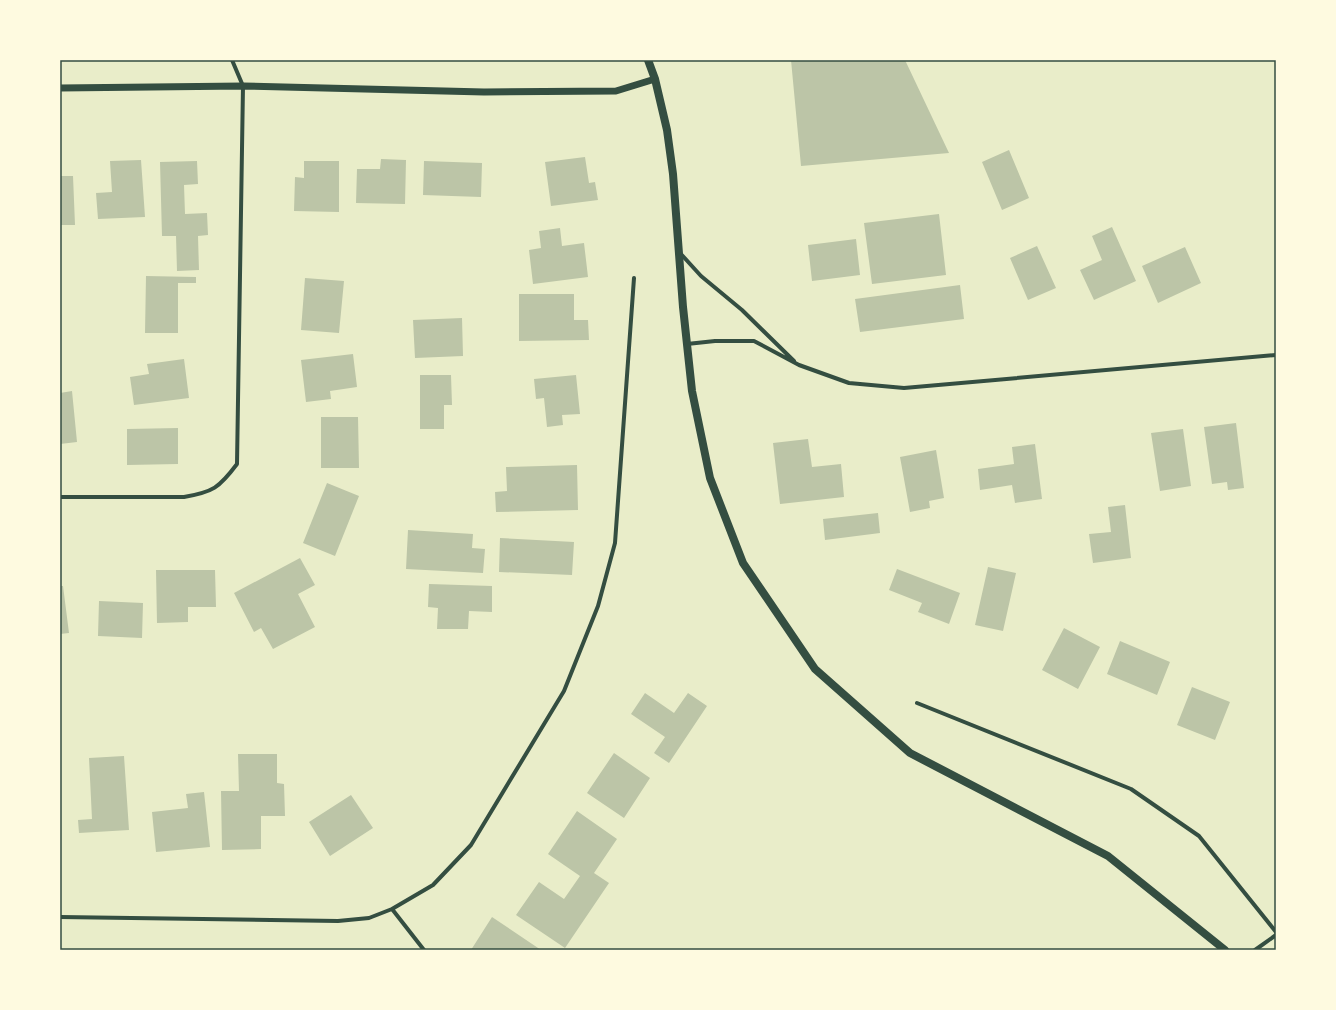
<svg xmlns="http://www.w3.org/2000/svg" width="1336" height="1010" viewBox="0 0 1336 1010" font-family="Barlow,sans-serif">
	<rect width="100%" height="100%" fill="#e9edc9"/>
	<path fill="#bcc5a7" d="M791,60H905L949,153L801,166Z
		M1009,150L1029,198L1002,210L982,162Z
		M585,157L589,183L595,182L598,200L551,206L545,162Z
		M381,159L406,160L405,204L356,203L357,169H380Z
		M141,160L145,217L98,219L96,193L112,192L110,161Z
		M197,161L198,184L184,185L185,214L207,213L208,235L198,236L199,270L177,271L176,236H162L160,162Z
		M304,161H339V212L294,211L295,177L304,178Z
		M424,161L482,163L481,197L423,195Z
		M60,176H73L75,225H60Z
		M939,214L946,275L872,284L864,223Z
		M1112,227L1136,281L1094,300L1080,270L1102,260L1092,236Z
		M560,228L562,246L584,243L588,277L533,284L529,250L541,248L539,231Z
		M856,239L860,275L812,281L808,245Z
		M1037,246L1056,288L1028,300L1010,258Z
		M1185,247L1201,283L1158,303L1142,266Z
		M146,276L196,277V283H178V333H145Z
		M305,278L344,281L339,333L301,330Z
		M960,285L964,319L860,332L855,299Z
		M519,294H574V320H588L589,340L519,341Z
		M462,318L463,356L415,358L413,320Z
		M353,354L357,387L330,391L331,399L306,402L301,360Z
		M184,359L189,398L134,405L130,377L149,374L147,364Z
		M420,375H451L452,405H444V429H420Z
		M576,375L580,414L562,415L563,425L547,427L544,398L536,399L534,379Z
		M72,391L77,442L60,444V393Z
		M321,417H358L359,468H321Z
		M1236,423L1244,488L1228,490L1227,482L1212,484L1204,427Z
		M178,428V464L127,465V429Z
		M1183,429L1191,486L1160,491L1151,433Z
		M808,439L812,467L841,464L844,497L780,504L773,443Z
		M1035,444L1042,499L1015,503L1012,485L980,490L978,469L1014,464L1012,447Z
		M936,450L944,498L929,501L930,508L910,512L900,457Z
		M577,465L578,510L496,512L495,492L507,491L506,467Z
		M327,483L359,496L335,556L303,543Z
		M1125,505L1131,558L1093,563L1089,534L1111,532L1108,507Z
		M878,513L880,533L825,540L823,519Z
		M408,530L473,534L472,548L485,549L483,573L406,569Z
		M500,538L574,542L572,575L499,572Z
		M300,558L315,585L298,594L315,627L273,649L261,628L254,632L234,593Z
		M988,567L1016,573L1003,631L975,625Z
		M897,569L960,593L949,624L918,612L922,603L889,590Z
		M156,570H215L216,607H188V622L157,623Z
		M429,584L492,586V612L469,611L468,629H437L438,608L428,607Z
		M60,586H63L69,633L60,634Z
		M99,601L143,603L142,638L98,636Z
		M1064,628L1100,647L1078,689L1042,670Z
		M1120,641L1170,662L1157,695L1107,674Z
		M1192,687L1230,702L1215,740L1177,725Z
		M645,693L674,713L688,693L707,706L669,763L654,753L665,737L631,714Z
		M614,753L650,778L624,818L587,793Z
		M238,754H277V783L284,784L285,816H261V849L222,850L221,791H239Z
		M124,756L129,830L79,833L78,820L92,819L89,758Z
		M204,792L210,847L156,852L152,812L188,808L186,794Z
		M351,795L373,828L330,856L309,822Z
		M577,811L617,839L594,873L609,883L565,948L516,915L539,882L564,899L580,876L548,854Z
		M492,917L541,950H471Z"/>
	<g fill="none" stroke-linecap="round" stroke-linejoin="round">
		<path stroke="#344e41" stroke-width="4" d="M680,253L701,276L742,310L794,361
			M687,344L715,341H754L799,365L849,383L904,388L1276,355
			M60,497H184C213,492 219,488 237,464L243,86L232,60
			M917,703L1131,789L1199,836L1276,932
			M392,909L424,950
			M60,917L338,921L369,918L392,909L433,885L471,845L564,691L598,606L615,543L634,278
			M1255,950L1276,935"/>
		<path stroke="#344e41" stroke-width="7" d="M60,88L243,86L484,92L616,91L655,79"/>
		<path stroke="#344e41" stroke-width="8" d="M648,60L655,79L667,130L673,174L683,307L692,391L710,478L743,563L815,669L910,753L1108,856L1225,950"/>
	</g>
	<rect width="1336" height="1010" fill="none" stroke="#fefae0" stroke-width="122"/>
	<rect x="61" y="61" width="1214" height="888" fill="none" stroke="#344e41" stroke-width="1.5"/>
</svg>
